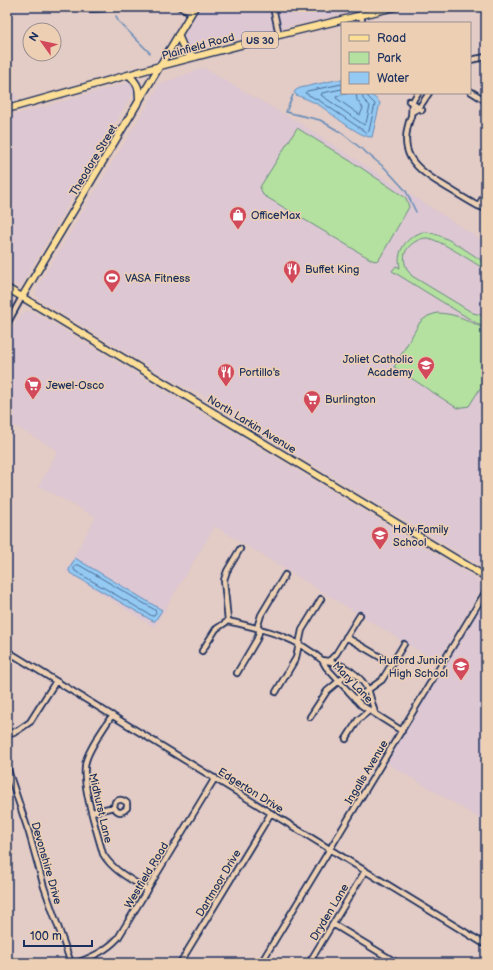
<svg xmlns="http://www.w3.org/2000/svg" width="493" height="970" viewBox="0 0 493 970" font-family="'Balsamiq Sans',sans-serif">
	<rect width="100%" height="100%" fill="#e3cbc6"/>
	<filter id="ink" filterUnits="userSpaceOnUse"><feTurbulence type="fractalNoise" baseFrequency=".025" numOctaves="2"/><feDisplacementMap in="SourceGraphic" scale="8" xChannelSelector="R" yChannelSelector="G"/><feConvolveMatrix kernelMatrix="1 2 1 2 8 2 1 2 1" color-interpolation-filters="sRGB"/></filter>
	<g filter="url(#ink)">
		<path fill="#dcc7d3" d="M201,7H372L186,50L178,46Z
			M7,65L18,105L7,108Z
			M203,68L294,120L486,243V568L481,566L243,422L200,393L179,384L41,300L36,295L38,286L160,84Z
			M141,79L20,287L7,279V117Z
			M27,311L33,312L475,578L480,584V591L437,662L215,526L154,627L66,571L96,517L39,486L58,451L7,421V338L21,315Z
			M486,598V822L387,763Z"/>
		<path fill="#b4e19f" stroke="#68887e" d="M297,128L360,167L406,198L409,207L380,258L376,261L372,260L263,195L260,187Z
			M423,232C443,232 469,253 486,263V270C474,263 439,239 427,238C418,238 408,245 405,253C403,262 406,269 412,276L473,313L486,316V329L392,271L396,266L400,268C396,251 406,237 423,232Z
			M437,313C458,314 468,320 486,330V379L469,406L457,408L394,367L420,322L428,316Z"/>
		<path fill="#93c9f2" stroke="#638bb7" d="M336,80H342V93C358,93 369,89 380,103L372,137C360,138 330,112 319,105C312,101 304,98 296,95L294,92L296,90L300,88Z
			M75,558L162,610L155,621H153L70,573L69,570Z"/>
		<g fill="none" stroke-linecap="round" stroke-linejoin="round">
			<path stroke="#4b6d99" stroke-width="1" d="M342,84L307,91L305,93L320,101L367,133L369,131L375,104L368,97L367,93
				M342,89L322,93L321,95L364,125L366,123L370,106L363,99L362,93
				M349,93L337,96L336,98L360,115L363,108L357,100L356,93
				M76,565H79L155,610L156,613L154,616H152L75,571L74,569Z"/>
			<path stroke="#638bb7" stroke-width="1.5" d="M116,16L118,21L150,53
				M293,95L286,112L320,120L342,133L385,168L406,191L416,212"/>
			<g stroke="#1b2f5e" stroke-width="8">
				<path id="minor" d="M74,7C89,10 103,9 118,7
					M180,7L192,12
					M273,7L279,35
					M361,7L362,23
					M470,60L486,57
					M470,91L486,101
					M418,93C416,96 413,100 412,104C411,108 412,111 411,116C398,151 411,166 441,184C453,191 465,199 478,206L486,209
					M409,101L422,110
					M412,112L419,108L429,93
					M478,206L486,193
					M7,324L22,297
					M228,621C264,630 293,635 322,660
					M228,621L224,580L227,571L240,549
					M257,628L261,615L285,575
					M346,637L392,664
					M7,651L486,945
					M202,651L216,629L228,621
					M329,661L336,654L360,615
					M237,673L257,639L260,629
					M276,692L296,658L302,630L321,599
					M355,699L382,680L404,644
					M375,713C373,706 371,699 369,692C361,674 340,662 322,660L326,667L361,705L402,731
					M112,715C104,729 90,746 86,761C80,781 97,832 103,854C113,871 132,880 148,890
					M310,717L327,691L351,671
					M7,734L17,731L30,722L56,681
					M346,739L358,720L370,710
					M7,767L29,833L44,887L71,963
					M92,812L114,807C118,814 122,813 127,808V803C122,799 120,799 115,802L114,807
					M333,924L397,963
					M76,963C92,957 106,951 118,938L215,778
					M180,963L271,813
					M261,963L486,591
					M309,963L365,871"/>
			</g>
			<g stroke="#1b2f5e" stroke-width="9">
				<path id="major" d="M178,35L185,51L195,57
					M129,75C139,85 139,88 139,102
					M7,109L160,66L279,35L395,7
					M7,288L486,577
					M22,297L195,7"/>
			</g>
			<use href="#minor" stroke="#edd0b3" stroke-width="4.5"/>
			<use href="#major" stroke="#fdde96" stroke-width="6"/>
		</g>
	</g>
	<defs>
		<g id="shop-pin" transform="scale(0.9)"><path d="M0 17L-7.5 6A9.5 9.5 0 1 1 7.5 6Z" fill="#d1495b" stroke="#edd0b3"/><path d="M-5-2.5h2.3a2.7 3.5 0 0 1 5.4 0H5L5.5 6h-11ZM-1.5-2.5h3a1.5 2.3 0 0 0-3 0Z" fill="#fff"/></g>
		<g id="restaurant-pin" transform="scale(0.9)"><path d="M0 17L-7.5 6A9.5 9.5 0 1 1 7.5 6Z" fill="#d1495b" stroke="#edd0b3"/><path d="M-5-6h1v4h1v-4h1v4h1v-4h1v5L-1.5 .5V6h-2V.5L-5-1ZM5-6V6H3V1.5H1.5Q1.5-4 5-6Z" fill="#fff"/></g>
		<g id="stadium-pin" transform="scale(0.9)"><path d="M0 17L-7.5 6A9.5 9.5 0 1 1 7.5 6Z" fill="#d1495b" stroke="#edd0b3"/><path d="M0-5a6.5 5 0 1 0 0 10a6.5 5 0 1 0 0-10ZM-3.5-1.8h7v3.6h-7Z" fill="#fff"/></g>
		<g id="school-pin" transform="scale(0.9)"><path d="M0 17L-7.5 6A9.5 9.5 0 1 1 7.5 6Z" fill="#d1495b" stroke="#edd0b3"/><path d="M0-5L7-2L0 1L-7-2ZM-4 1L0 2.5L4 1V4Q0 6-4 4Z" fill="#fff"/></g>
		<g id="supermarket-pin" transform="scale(0.9)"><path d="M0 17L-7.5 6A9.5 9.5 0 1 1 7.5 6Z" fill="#d1495b" stroke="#edd0b3"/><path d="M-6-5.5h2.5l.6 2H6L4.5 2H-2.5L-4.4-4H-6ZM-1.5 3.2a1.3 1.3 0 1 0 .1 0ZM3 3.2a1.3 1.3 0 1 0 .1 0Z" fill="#fff"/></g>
	</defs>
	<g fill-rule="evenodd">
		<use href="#shop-pin" x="238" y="215"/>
		<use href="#restaurant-pin" x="292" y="269"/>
		<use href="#stadium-pin" x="112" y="278"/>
		<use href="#school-pin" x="426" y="365"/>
		<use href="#restaurant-pin" x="226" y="372"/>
		<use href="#supermarket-pin" x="33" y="385"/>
		<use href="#supermarket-pin" x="312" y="399"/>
		<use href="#school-pin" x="380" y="535"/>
		<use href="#school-pin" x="461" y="666"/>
	</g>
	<g text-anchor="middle" stroke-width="3" stroke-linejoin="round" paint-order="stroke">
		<rect fill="#edd0b3" stroke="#5a5f78" stroke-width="1" x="242" y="32" width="36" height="16" rx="3"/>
		<g font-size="10" font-weight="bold" fill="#1b2f5e">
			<text x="260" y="44">US 30</text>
		</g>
		<g font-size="11" fill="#1b2f5e" stroke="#edd0b3">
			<text transform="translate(198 46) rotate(-15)" y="4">Plainfield Road</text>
			<text transform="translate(93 160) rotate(-59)" y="4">Theodore Street</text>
			<text transform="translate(252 424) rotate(31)" y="4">North Larkin Avenue</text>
			<text transform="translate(353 682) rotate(46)" y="4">Mary Lane</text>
			<text transform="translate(366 772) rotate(-59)" y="4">Ingalls Avenue</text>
			<text transform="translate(251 790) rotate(32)" y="4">Edgerton Drive</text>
			<text transform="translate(101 808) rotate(77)" y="4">Midhurst Lane</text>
			<text transform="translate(47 863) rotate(74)" y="4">Devonshire Drive</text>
			<text transform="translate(146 875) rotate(-59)" y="4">Westfield Road</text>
			<text transform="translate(218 883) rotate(-59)" y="4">Dartmoor Drive</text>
			<text transform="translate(329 912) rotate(-59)" y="4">Dryden Lane</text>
		</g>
		<g font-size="11" fill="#1b2f5e" stroke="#edd0b3" text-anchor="start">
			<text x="251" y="219">OfficeMax</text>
			<text x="305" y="273">Buffet King</text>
			<text x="125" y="282">VASA Fitness</text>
			<text x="413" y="363" text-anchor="end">Joliet Catholic<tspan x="413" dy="13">Academy</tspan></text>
			<text x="239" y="376">Portillo's</text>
			<text x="46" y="389">Jewel-Osco</text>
			<text x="325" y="403">Burlington</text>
			<text x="393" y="533">Holy Family<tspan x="393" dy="13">School</tspan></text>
			<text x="448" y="664" text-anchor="end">Hufford Junior<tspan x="448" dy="13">High School</tspan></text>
		</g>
	</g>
	<rect width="493" height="970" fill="none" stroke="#edd0b3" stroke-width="24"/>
	<rect x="12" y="12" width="469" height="946" fill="none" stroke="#1b2f5e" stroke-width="1.5" filter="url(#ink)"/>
	<rect x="341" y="22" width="130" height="72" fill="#edd0b3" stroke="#999091"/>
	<rect x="349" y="35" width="20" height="6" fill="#fdde96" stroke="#999091"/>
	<text x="377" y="42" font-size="12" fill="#1b2f5e">Road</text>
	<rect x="349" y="52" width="20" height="12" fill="#b4e19f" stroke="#999091"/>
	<text x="377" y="62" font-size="12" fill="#1b2f5e">Park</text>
	<rect x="349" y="72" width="20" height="12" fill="#93c9f2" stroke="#999091"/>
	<text x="377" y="82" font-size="12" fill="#1b2f5e">Water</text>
	<g transform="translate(42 42) rotate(303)"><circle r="19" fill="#edd0b3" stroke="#999091"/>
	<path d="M0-3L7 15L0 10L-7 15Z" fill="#d1495b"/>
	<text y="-6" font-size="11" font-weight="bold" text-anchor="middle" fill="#1b2f5e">N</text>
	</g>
	<path d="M24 940v6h68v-6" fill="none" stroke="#1b2f5e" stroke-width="2"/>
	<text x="30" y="940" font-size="12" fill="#1b2f5e" stroke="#edd0b3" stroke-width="3" paint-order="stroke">100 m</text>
</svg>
